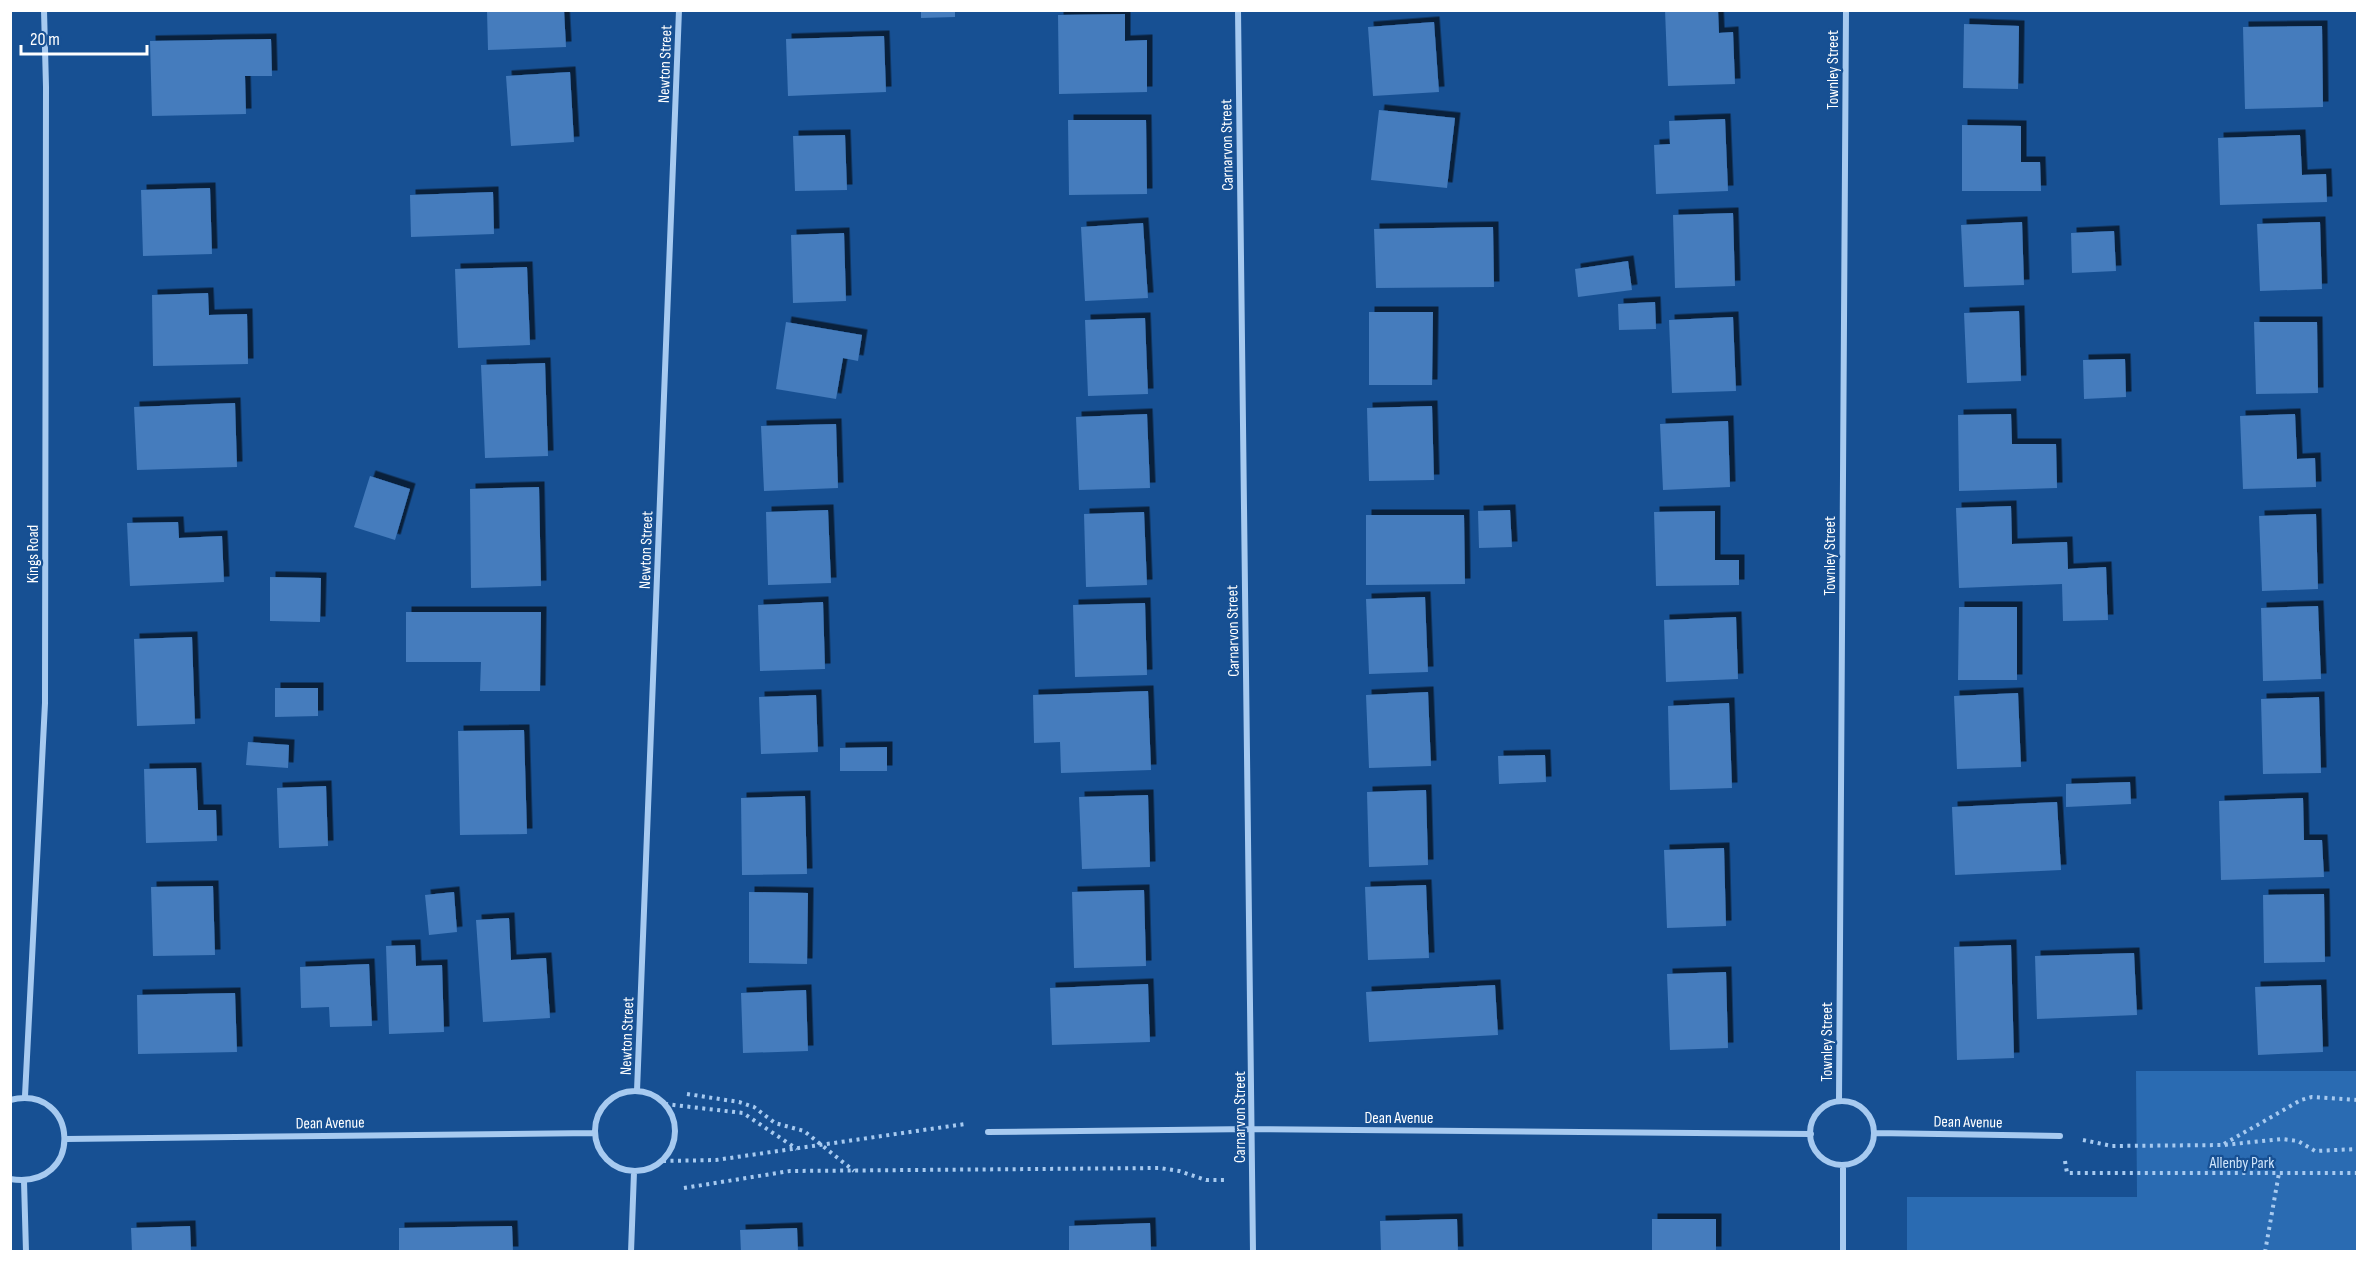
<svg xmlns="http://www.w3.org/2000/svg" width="2368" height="1262" viewBox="0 0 2368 1262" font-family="'Sofia Sans Condensed',sans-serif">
	<defs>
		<filter id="shadow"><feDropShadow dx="5.5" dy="-5.5" stdDeviation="0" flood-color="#0009"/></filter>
	</defs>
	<rect width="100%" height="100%" fill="#175093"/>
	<path fill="#2a6bb2" d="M2136,1071H2357V1251H1907V1197H2137Z"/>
	<path fill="#447cbd" filter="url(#shadow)" d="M487,10H564L566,47L488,50Z
		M921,10H955V17L921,18Z
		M1665,10H1718L1719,33L1733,32L1735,84L1668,86Z
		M1125,14V41L1147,40V92L1059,94L1058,15Z
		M1434,22L1439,92L1373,96L1368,27Z
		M1964,24L2019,26L2018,89L1963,88Z
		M2322,26L2323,107L2245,109L2243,27Z
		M884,36L886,92L788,96L786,39Z
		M271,39L272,76H245L246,114L152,116L150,41Z
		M570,72L574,142L511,146L506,76Z
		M1379,110L1455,118L1447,188L1371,180Z
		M1725,119L1728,191L1656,194L1654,145L1670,144L1669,121Z
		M1068,120H1146L1147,194L1069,195Z
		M1962,125L2021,126V162H2040L2041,191H1962Z
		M845,135L847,190L795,191L793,136Z
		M2300,135L2302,175L2326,174L2327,202L2220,205L2218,138Z
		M210,188L212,254L143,256L141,190Z
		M493,192L494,234L411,237L410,195Z
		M1733,213L1735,286L1675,288L1673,215Z
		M2022,222L2024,285L1964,287L1961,225Z
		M2320,222L2322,289L2260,291L2257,224Z
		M1143,223L1148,298L1085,301L1081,227Z
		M1493,227L1494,287L1376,288L1374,229Z
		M2114,231L2116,271L2072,273L2071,233Z
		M844,233L846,301L793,303L791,235Z
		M1628,261L1632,290L1578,297L1575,269Z
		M527,267L530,345L458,348L455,269Z
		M208,293L209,315L247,314L248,364L153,366L152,295Z
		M1655,302L1656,329L1619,330L1618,304Z
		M2019,311L2021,381L1967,383L1964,313Z
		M1369,312H1433L1432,385H1369Z
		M1733,317L1736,391L1672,393L1669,320Z
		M1145,318L1148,394L1088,396L1085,320Z
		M786,322L862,335L858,361L843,358L836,399L776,389Z
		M2254,322H2317L2318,393L2256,394Z
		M2125,359L2126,397L2084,399L2083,360Z
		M545,363L548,456L485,458L481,365Z
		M235,403L237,467L137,470L134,407Z
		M1432,406L1434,480L1369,481L1367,408Z
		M1147,414L1150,488L1079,490L1076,417Z
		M2011,414L2012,444H2056L2057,488L1959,491L1958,415Z
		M2295,414L2297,459L2315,458L2316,487L2243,489L2240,416Z
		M1728,421L1730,487L1663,490L1660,424Z
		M836,424L838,488L764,491L761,426Z
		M370,476L410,489L395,540L354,527Z
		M539,487L541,586L471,588L470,489Z
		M2011,506L2012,544L2067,542L2068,569L2106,567L2108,620L2063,621L2062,584L1959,588L1956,508Z
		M828,510L831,583L768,585L766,512Z
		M1510,510L1512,547L1479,548L1478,511Z
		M1715,511V560H1739V585L1656,586L1654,512Z
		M1144,512L1147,585L1086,587L1084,514Z
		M2316,514L2318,589L2262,591L2259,516Z
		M1366,515H1464L1465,584L1366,585Z
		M178,522L179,538L222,536L224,582L130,586L127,523Z
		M270,577L321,578L320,622L270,621Z
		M1425,597L1428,672L1369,674L1366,599Z
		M823,602L825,669L760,671L758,605Z
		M1145,603L1147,675L1075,677L1073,605Z
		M2318,606L2321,679L2263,681L2261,608Z
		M1959,607H2017V680H1958Z
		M406,612H541L540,691H480L481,662H406Z
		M1736,617L1738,679L1666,682L1664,620Z
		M192,637L195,724L137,726L134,639Z
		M275,688H318V716L275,717Z
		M1148,691L1151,770L1061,773L1060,742L1034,743L1033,695Z
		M1428,692L1431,766L1369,768L1366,695Z
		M2018,693L2021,767L1957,769L1954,696Z
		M816,695L818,752L761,754L759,697Z
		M2319,697L2321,773L2263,774L2261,699Z
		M1729,703L1732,788L1670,790L1668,706Z
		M524,730L527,834L460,835L458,731Z
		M248,742L289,745L288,768L246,765Z
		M887,747V771H840V748Z
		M1545,755L1546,782L1499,784L1498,756Z
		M196,768L198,810H216L217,841L146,843L144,769Z
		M2130,782L2131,804L2066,807V784Z
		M326,786L328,846L279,848L277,788Z
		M1426,790L1428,865L1369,867L1367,792Z
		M1148,795L1150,867L1082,869L1079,797Z
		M805,796L807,874L742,875L741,798Z
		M2303,798L2304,840H2322L2324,877L2221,880L2219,801Z
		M2057,802L2061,870L1955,875L1952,807Z
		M1724,848L1726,926L1667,928L1664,850Z
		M1426,885L1429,958L1368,960L1365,887Z
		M213,886L215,955L153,956L151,887Z
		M1144,890L1146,966L1074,968L1072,892Z
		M454,892L457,932L429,935L425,895Z
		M749,892L808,893L807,964L749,963Z
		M2324,894L2325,962L2264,963L2263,895Z
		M509,918L511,960L546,958L550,1018L483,1022L476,920Z
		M415,945L416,966L442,965L444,1032L389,1034L386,946Z
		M2011,945L2014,1058L1957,1060L1954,947Z
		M2134,953L2137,1015L2037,1019L2035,956Z
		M369,964L372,1026L330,1027L329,1007L301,1008L300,967Z
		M1726,972L1728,1048L1670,1050L1667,974Z
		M1148,984L1150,1042L1052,1045L1050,988Z
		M1495,985L1498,1035L1369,1042L1366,992Z
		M2321,985L2323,1052L2258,1055L2255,987Z
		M806,990L808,1051L743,1053L741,993Z
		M235,993L237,1052L138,1054L137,995Z
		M1457,1219L1458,1252H1381L1380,1221Z
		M1652,1219H1716V1252H1652Z
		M1150,1223L1151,1252H1069V1226Z
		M190,1226L191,1252H132L131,1228Z
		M512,1226L513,1252H399V1228Z
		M797,1228L798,1252H741L740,1230Z"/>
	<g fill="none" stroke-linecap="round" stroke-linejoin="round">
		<path stroke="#a7caf0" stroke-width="4" stroke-dasharray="3 4.5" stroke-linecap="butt" d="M687,1094L739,1102L754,1107L775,1123L804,1131L854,1171
			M665,1104L743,1113L797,1149
			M2083,1140L2112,1146L2224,1145L2282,1139L2298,1141L2315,1151L2358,1149
			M2224,1144L2301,1100L2312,1097L2358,1100
			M663,1161L716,1160L965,1124
			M2065,1161L2067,1173H2358
			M684,1188L790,1171L1160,1168L1179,1171L1206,1180H1228
			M2265,1252L2279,1173"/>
		<path stroke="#a7caf0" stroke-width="6" d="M1238,10L1253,1252
			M637,1091L679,10
			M595 1131a40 40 0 1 1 80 0a40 40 0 1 1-80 0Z
			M25,1096L45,703L46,87L44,10
			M10,1100C80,1083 85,1191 10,1179
			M1839,1101L1846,10
			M1810 1133a32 32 0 1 1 64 0a32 32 0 1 1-64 0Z
			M988,1132L1253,1129L1811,1134
			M1875,1133L2060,1136
			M66,1139L595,1133
			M1843,1165V1252
			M24,1181L26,1252
			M631,1252L634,1172"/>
	</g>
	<g text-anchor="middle" stroke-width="4.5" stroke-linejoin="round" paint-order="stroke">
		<g font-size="16" fill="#fff" stroke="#175093">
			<text transform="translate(664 64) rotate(-88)" y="6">Newton Street</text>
			<text transform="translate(1832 70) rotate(-90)" y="6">Townley Street</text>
			<text transform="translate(1226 145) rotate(-91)" y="6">Carnarvon Street</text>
			<text transform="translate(645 550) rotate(-88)" y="6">Newton Street</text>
			<text transform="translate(32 554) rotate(-90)" y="6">Kings Road</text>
			<text transform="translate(1829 556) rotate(-90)" y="6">Townley Street</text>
			<text transform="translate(1232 631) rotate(-91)" y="6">Carnarvon Street</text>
			<text transform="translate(626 1036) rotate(-88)" y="6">Newton Street</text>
			<text transform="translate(1826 1042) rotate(-90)" y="6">Townley Street</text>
			<text transform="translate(1239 1117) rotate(-90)" y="6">Carnarvon Street</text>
			<text x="1399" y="1123">Dean Avenue</text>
			<text transform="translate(1968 1121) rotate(1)" y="6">Dean Avenue</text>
			<text transform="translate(330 1122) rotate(-1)" y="6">Dean Avenue</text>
		</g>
		<g font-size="16" fill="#cee4fb" stroke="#175093">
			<text x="2242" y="1168">Allenby Park</text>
		</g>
	</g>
	<rect width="2368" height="1262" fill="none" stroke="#ffffff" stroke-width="24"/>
	<path d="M21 45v9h126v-9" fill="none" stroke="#ffffff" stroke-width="3"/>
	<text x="30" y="45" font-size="18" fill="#ffffff" stroke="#175093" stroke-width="4.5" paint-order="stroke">20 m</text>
</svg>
